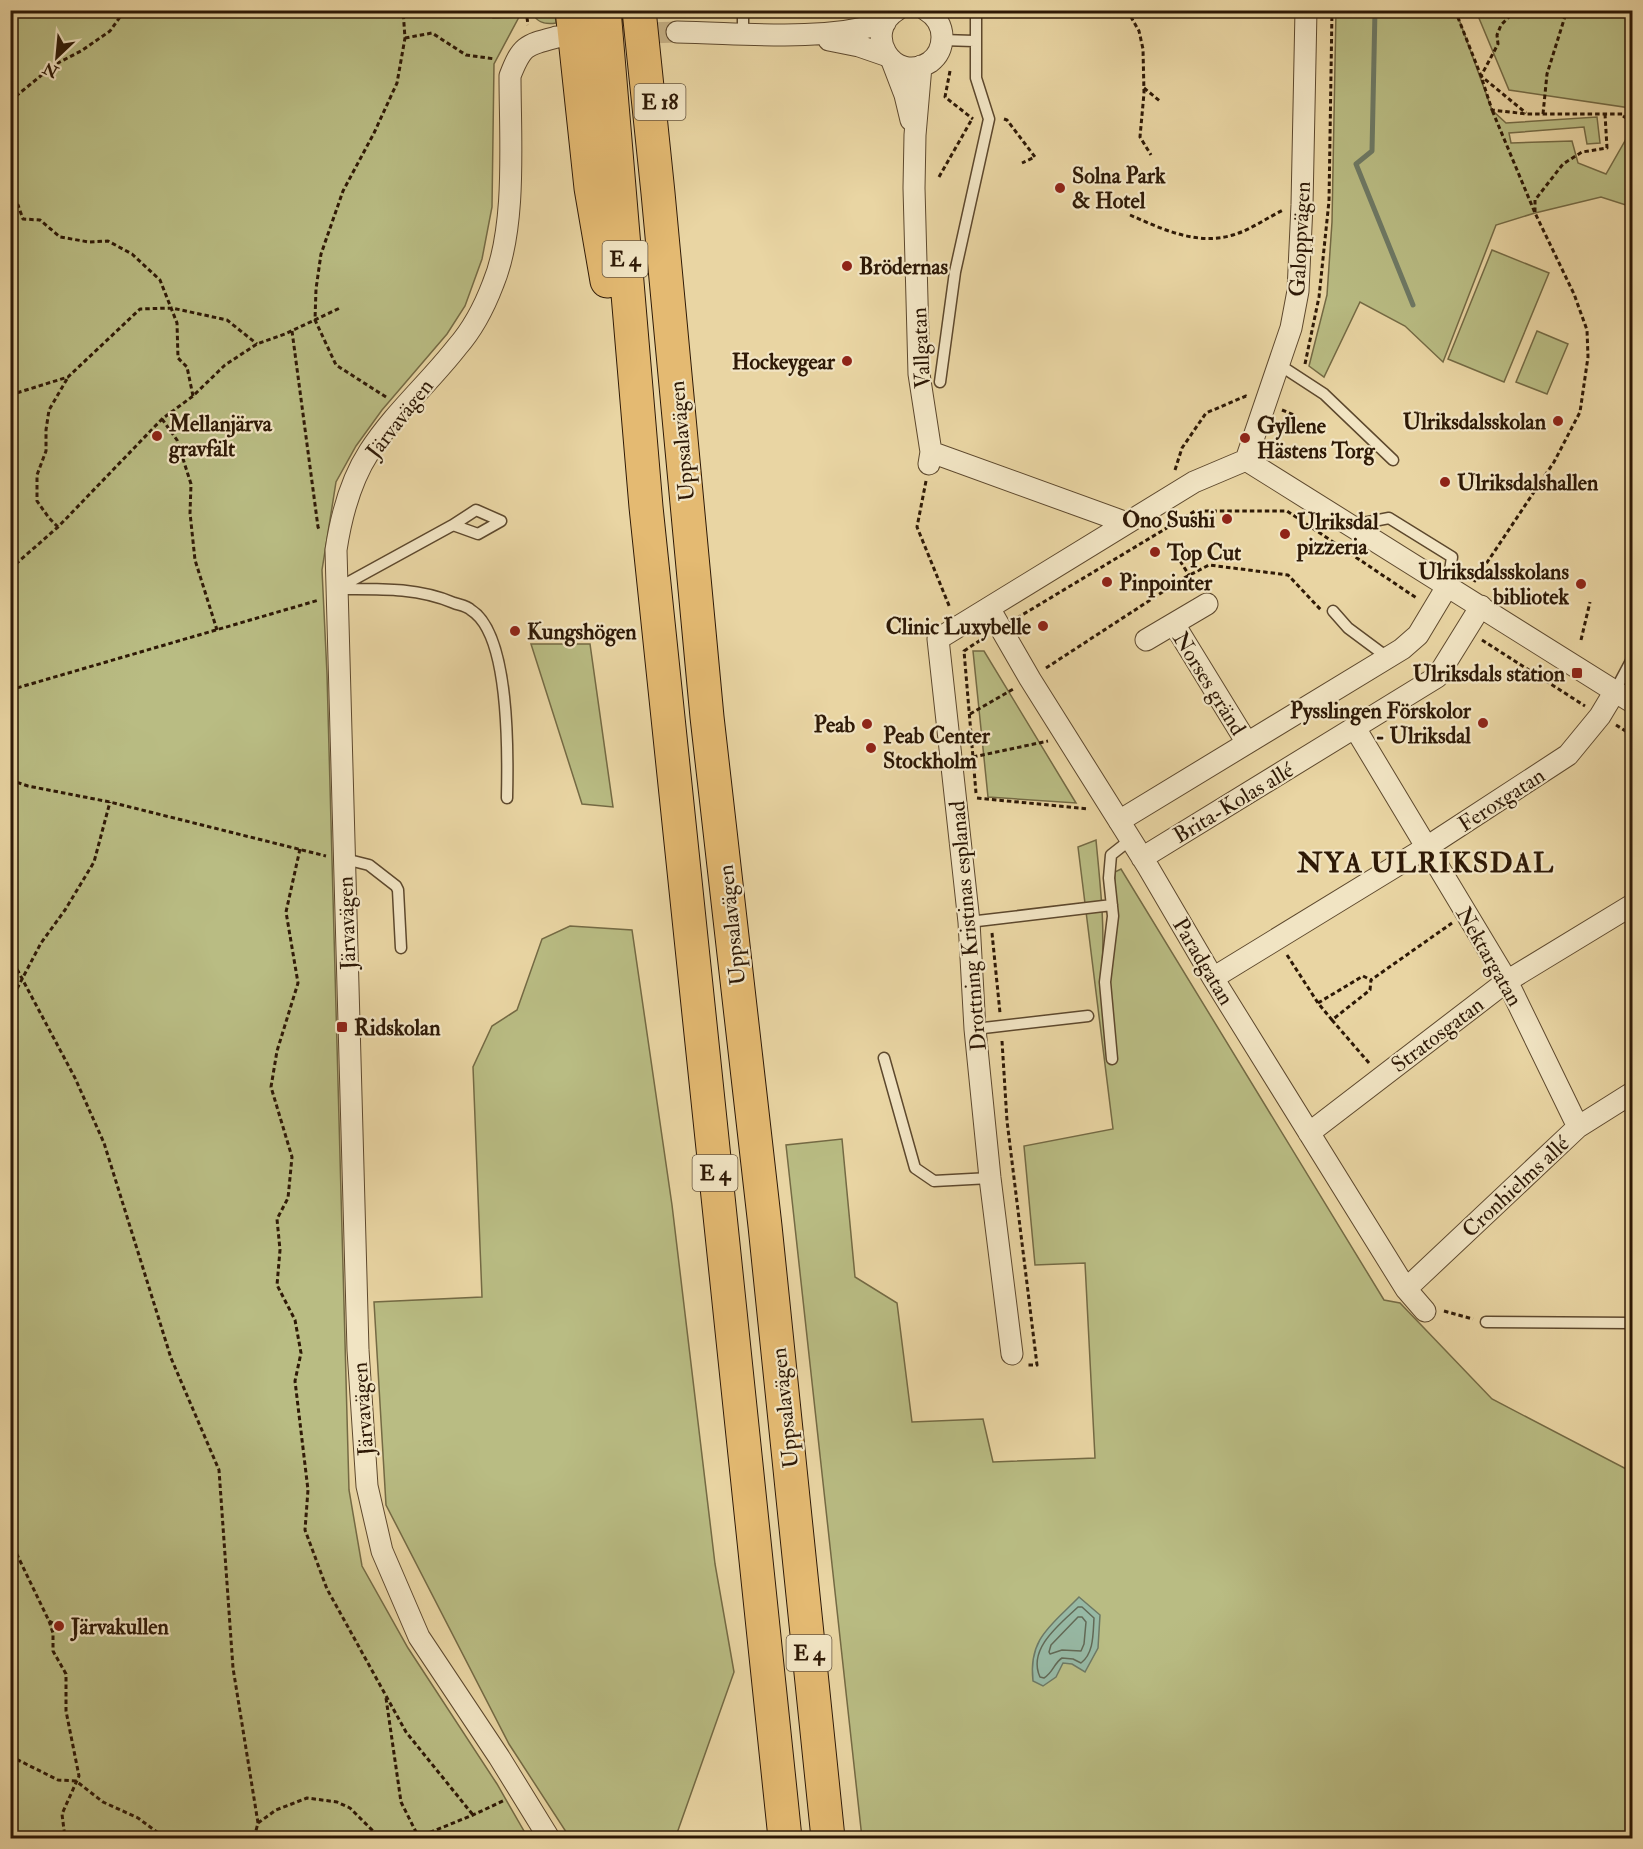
<svg xmlns="http://www.w3.org/2000/svg" width="1643" height="1849" viewBox="0 0 1643 1849" font-family="'IM FELL Double Pica',serif">
	<rect width="100%" height="100%" fill="#e9d5a3"/>
	<filter id="stains"><feTurbulence type="fractalNoise" baseFrequency=".00333" numOctaves="4"/><feColorMatrix values="0 0 0 0 .2 0 0 0 0 .09 0 0 0 0 .02 0 0 0 .5 -.17"/></filter>
	<radialGradient id="worn" r=".72"><stop offset=".6" stop-color="#630" stop-opacity="0"/><stop offset="1" stop-color="#630" stop-opacity=".3"/></radialGradient>
	<path fill="#b9bc83" stroke="#746a44" stroke-width="1.5" d="M491,10L493,18L519,17L494,64L492,207L482,259L465,306L447,334L382,410L356,446L336,482L322,570L327,674L349,1490L362,1566L408,1648L497,1784L528,1838H11V11Z
		M531,11H555L556,23C544,25 536,22 531,11Z
		M675,11H733V16L675,17Z
		M1336,11H1456L1492,110L1506,123L1597,117L1600,143L1587,144L1584,127L1509,133L1511,143L1572,141L1578,163L1606,174L1630,132V108L1509,90L1476,11H1632V207L1601,197L1535,213L1496,225L1443,362L1405,326L1360,302L1324,377L1309,366L1327,295L1332,222Z
		M1492,250L1549,273L1504,382L1448,359Z
		M1537,331L1568,344L1547,394L1516,382Z
		M531,644H590L613,807L582,804Z
		M973,651H984L1076,803L988,797Z
		M1096,840C1100,883 1105,924 1102,967L1111,968L1115,872L1121,869L1384,1300L1400,1303L1492,1399L1632,1472V1838H862L786,1145L842,1139L855,1277L897,1303L912,1422L983,1419L993,1462L1095,1458L1085,1263L1035,1265L1024,1146L1113,1129L1078,847Z
		M570,926L632,930L672,1205L715,1564L734,1672L676,1836L677,1838H570L509,1744L386,1505L374,1302L482,1297L473,1067L492,1026L517,1010L542,939Z"/>
	<path fill="#97b9a5" stroke="#6d7965" stroke-width="1.5" d="M1079,1597L1100,1615L1098,1648L1085,1672L1072,1664L1063,1663L1056,1677L1043,1686L1033,1681C1028,1638 1052,1625 1079,1597Z"/>
	<g fill="none" stroke-linecap="round" stroke-linejoin="round">
		<path stroke="#626956" stroke-width="1.5" d="M1078,1607H1082L1094,1618C1093,1634 1094,1653 1081,1663L1073,1659L1062,1658C1054,1663 1053,1673 1044,1678L1040,1677C1027,1649 1060,1624 1078,1607Z
			M1078,1617H1082L1086,1622L1084,1644L1081,1651L1062,1650L1050,1654L1049,1652L1051,1645Z"/>
		<path stroke="#6d7965" stroke-width="5" d="M1375,10L1372,151L1356,164L1413,305"/>
		<path stroke="#c4af84" stroke-width="21" stroke-dasharray="21 10" stroke-linecap="butt" d="M594,35L677,32"/>
		<g stroke="#5d482d" stroke-width="13">
			<path id="lane" d="M743,33V10
				M942,40L974,41
				M1278,364L1324,394L1393,460
				M940,382L955,272L989,119L976,78V10
				M1353,525L1389,518L1452,557L1448,585
				M340,587L453,525L478,534L501,521L476,510L453,525
				M337,589C377,589 417,587 454,603C460,605 467,606 471,610C510,634 508,755 507,798
				M1333,611L1348,628L1387,657
				M1615,691L1632,659
				M345,859L369,865L396,886L398,890L401,948
				M969,922L1112,905
				M975,1029L1088,1016
				M884,1058L915,1168L934,1181L990,1178
				M1112,1059L1105,982L1113,916L1109,878L1111,855L1130,840
				M1486,1322L1632,1323"/>
		</g>
		<g stroke="#5d482d" stroke-width="23">
			<path id="street" d="M897,10C861,32 893,86 930,62C938,56 942,47 942,37C942,26 936,16 926,10
				M677,32C746,33 818,42 885,23
				M829,40L859,46L888,56
				M892,61L905,95L911,120
				M921,66L915,135L914,188L919,374L931,452L929,464
				M931,452L1127,523
				M1246,460L1291,328L1298,291L1302,205L1306,10
				M1246,460L1632,702
				M989,608L1030,679L1148,867L1213,978L1406,1289L1425,1311
				M1174,624L1247,743
				M1146,640L1207,604
				M1355,728L1507,981L1578,1127
				M1119,821L1402,649L1418,635L1448,585
				M1142,858L1437,677L1481,606
				M1213,978L1427,847L1568,755L1600,716L1615,691
				M1309,1133L1507,981L1632,905
				M1406,1289L1578,1127L1632,1093
				M1012,1354L990,1178L975,1029L969,922L938,639L1194,482L1246,460
				M549,1838L499,1757L419,1637L382,1551L367,1486L358,1350L336,550C341,517 351,480 369,452C394,413 429,383 457,347C472,330 485,305 493,284C517,226 510,139 510,76C522,45 526,45 557,37"/>
		</g>
		<g stroke="#2e1906" stroke-width="35">
			<path id="highway" d="M572,10L591,188L607,281
				M604,10L646,507L785,1838
				M639,10L658,193L707,717L765,1226L828,1838"/>
		</g>
		<path stroke="#2e1906" stroke-width="3" stroke-dasharray="4.5 3" stroke-linecap="butt" d="M526,10L528,25
			M1127,10L1139,31L1143,49L1144,93L1140,137L1151,155
			M1446,10L1455,12
			M1455,10L1481,76L1492,110L1527,114H1632
			M1516,10L1501,25L1497,35L1498,44L1481,76L1526,113
			M405,38L432,33L466,55L495,59
			M950,71L945,97L973,119
			M1144,88L1161,102
			M10,101L54,65L81,51L110,31L125,10
			M1543,114L1547,74L1567,10
			M1623,116L1632,122
			M1004,119L1007,120L1035,157L1022,163
			M939,177L972,119
			M10,201L18,205L23,219L40,220L60,237L89,242L108,241L132,254L160,280L177,323L178,358L187,367L193,396
			M1535,212V200L1563,164L1582,152L1607,148L1605,114
			M1130,215C1162,229 1197,246 1233,235C1250,230 1267,218 1283,210
			M292,331L318,527L320,531
			M1305,364L1319,297L1329,201L1332,10
			M10,395L68,377L140,309L172,308L227,320L257,344
			M386,397L336,365L315,320L316,289L321,254L343,191L374,133L397,83L405,38L403,10
			M1282,410L1294,415
			M162,419L177,440L191,484L190,513L195,560L217,630
			M1175,470L1182,448L1206,413L1246,396L1248,397
			M926,481L917,527L950,608
			M58,527L49,518L37,501V475L46,451V430L49,410L67,379
			M10,557L18,561
			M1180,561L1189,575
			M10,569L58,527L162,419L193,396L225,365L257,344L285,334L340,308
			M1474,582L1554,462L1580,412L1588,357L1587,330L1574,294L1535,213L1492,110
			M1017,618L1195,511H1287L1418,599
			M1482,640L1585,706
			M1581,640L1590,602
			M1046,668L1184,578L1209,565L1288,575L1321,610
			M10,690L319,600
			M970,714L1015,688
			M1616,725L1632,735
			M973,757L1048,741
			M10,780L28,786L110,802L326,856
			M976,793L964,651L985,637
			M977,798L1089,809
			M300,849L286,912L298,983L277,1051L271,1087L292,1157L288,1198L277,1219L280,1250L277,1285L295,1320L301,1353L295,1381L308,1490L305,1530L327,1589L406,1732L473,1815
			M992,933L1000,1013
			M1287,955L1318,1003L1332,1020
			M10,956L75,1078L104,1143L171,1358L219,1470L233,1668L258,1823L254,1838
			M10,1002L41,943L65,910L94,862L110,802
			M1318,1003L1363,976L1371,980
			M1002,1041L1007,1121L1037,1365H1027
			M1369,1063L1332,1020L1370,990L1371,980L1452,923
			M1444,1311L1473,1319
			M10,1540L49,1621L53,1633V1651L66,1674V1711L79,1776L62,1814L65,1838
			M49,1621L59,1626
			M386,1698L401,1802L419,1838
			M10,1756L58,1780L76,1781L103,1802L138,1818L165,1838
			M258,1823L276,1810L307,1798L337,1802L350,1808L380,1838
			M416,1838L473,1815L505,1800"/>
		<use href="#lane" stroke="#f1e4c3" stroke-width="10"/>
		<use href="#street" stroke="#f1e4c3" stroke-width="21"/>
		<use href="#highway" stroke="#e4ba72" stroke-width="33"/>
	</g>
	<g fill="#8f2418" stroke="#f1e4c3" stroke-width="2">
		<circle cx="1060" cy="188" r="6"/>
		<circle cx="847" cy="266" r="6"/>
		<circle cx="847" cy="361" r="6"/>
		<circle cx="1558" cy="421" r="6"/>
		<circle cx="157" cy="436" r="6"/>
		<circle cx="1245" cy="438" r="6"/>
		<circle cx="1445" cy="482" r="6"/>
		<circle cx="1227" cy="519" r="6"/>
		<circle cx="1285" cy="534" r="6"/>
		<circle cx="1155" cy="552" r="6"/>
		<circle cx="1107" cy="582" r="6"/>
		<circle cx="1581" cy="584" r="6"/>
		<circle cx="1043" cy="626" r="6"/>
		<circle cx="515" cy="631" r="6"/>
		<rect x="1571" y="667" width="12" height="12" rx="3"/>
		<circle cx="1483" cy="723" r="6"/>
		<circle cx="867" cy="724" r="6"/>
		<circle cx="871" cy="748" r="6"/>
		<rect x="336" y="1021" width="12" height="12" rx="3"/>
		<circle cx="59" cy="1626" r="6"/>
	</g>
	<g text-anchor="middle" stroke-width="4.5" stroke-linejoin="round" paint-order="stroke">
		<g fill="#f1e4c3" stroke="#68563f" stroke-width="1.5">
			<rect x="634.5" y="84" width="51" height="36" rx="4.5"/>
			<rect x="602.5" y="241" width="45" height="36" rx="4.5"/>
			<rect x="692.5" y="1155" width="45" height="36" rx="4.5"/>
			<rect x="786.5" y="1635" width="45" height="36" rx="4.5"/>
		</g>
		<g font-size="21" font-weight="bold" fill="#2e1906">
			<text x="660" y="109">E 18</text>
			<text x="625" y="266">E 4</text>
			<text x="715" y="1180">E 4</text>
			<text x="809" y="1660">E 4</text>
		</g>
		<g font-size="22" font-weight="bold" fill="#2e1906" stroke="#f1e4c3" text-anchor="start">
			<text x="1072" y="183">Solna Park<tspan x="1072" dy="25">&amp; Hotel</tspan></text>
			<text x="859" y="274">Brödernas</text>
			<text x="835" y="369" text-anchor="end">Hockeygear</text>
			<text x="1546" y="429" text-anchor="end">Ulriksdalsskolan</text>
			<text x="169" y="431">Mellanjärva<tspan x="169" dy="25">gravfält</tspan></text>
			<text x="1257" y="433">Gyllene<tspan x="1257" dy="25">Hästens Torg</tspan></text>
			<text x="1457" y="490">Ulriksdalshallen</text>
			<text x="1215" y="527" text-anchor="end">Ono Sushi</text>
			<text x="1297" y="529">Ulriksdal<tspan x="1297" dy="25">pizzeria</tspan></text>
			<text x="1167" y="560">Top Cut</text>
			<text x="1569" y="579" text-anchor="end">Ulriksdalsskolans<tspan x="1569" dy="25">bibliotek</tspan></text>
			<text x="1119" y="590">Pinpointer</text>
			<text x="1031" y="634" text-anchor="end">Clinic Luxybelle</text>
			<text x="527" y="639">Kungshögen</text>
			<text x="1565" y="681" text-anchor="end">Ulriksdals station</text>
			<text x="1471" y="718" text-anchor="end">Pysslingen Förskolor<tspan x="1471" dy="25">- Ulriksdal</tspan></text>
			<text x="855" y="732" text-anchor="end">Peab</text>
			<text x="883" y="743">Peab Center<tspan x="883" dy="25">Stockholm</tspan></text>
			<text x="354" y="1035">Ridskolan</text>
			<text x="71" y="1634">Järvakullen</text>
		</g>
		<g font-size="22" fill="#2e1906" stroke="#f1e4c3">
			<text transform="translate(1299 239) rotate(-87)" y="8">Galoppvägen</text>
			<text transform="translate(920 348) rotate(-93)" y="8">Vallgatan</text>
			<text transform="translate(399 418) rotate(-52)" y="8">Järvavägen</text>
			<text transform="translate(681 441) rotate(-95)" y="8">Uppsalavägen</text>
			<text transform="translate(1210 683) rotate(58)" y="8">Norses gränd</text>
			<text transform="translate(1501 799) rotate(-33)" y="8">Feroxgatan</text>
			<text transform="translate(1233 802) rotate(-31)" y="8">Brita-Kolas allé</text>
			<text transform="translate(346 923) rotate(-92)" y="8">Järvavägen</text>
			<text transform="translate(731 925) rotate(-96)" y="8">Uppsalavägen</text>
			<text transform="translate(967 926) rotate(-95)" y="8">Drottning Kristinas esplanad</text>
			<text transform="translate(1490 956) rotate(60)" y="8">Nektargatan</text>
			<text transform="translate(1204 961) rotate(59)" y="8">Paradgatan</text>
			<text transform="translate(1437 1034) rotate(-37)" y="8">Stratosgatan</text>
			<text transform="translate(1515 1186) rotate(-43)" y="8">Cronhielms allé</text>
			<text transform="translate(784 1408) rotate(-96)" y="8">Uppsalavägen</text>
			<text transform="translate(362 1409) rotate(-94)" y="8">Järvavägen</text>
		</g>
		<g font-size="28" font-weight="bold" letter-spacing="1.5" fill="#2e1906" stroke="#f1e4c3">
			<text x="1426" y="872">NYA ULRIKSDAL</text>
		</g>
	</g>
	<rect width="1643" height="1849" fill="none" stroke="#e9d5a3" stroke-width="36"/>
	<rect x="12" y="12" width="1619" height="1825" fill="none" stroke="#2e1906" stroke-width="3"/>
	<rect x="18" y="18" width="1607" height="1813" fill="none" stroke="#2e1906" stroke-width="1.5"/>
	<g transform="translate(57 57) rotate(206)" stroke="#f1e4c3" stroke-width="4.5" paint-order="stroke">
	<path d="M0-4.5L10 22L0 15L-10 22Z" fill="#2e1906"/>
	<text y="-9" font-size="16" font-weight="bold" text-anchor="middle" fill="#2e1906">N</text>
	</g>
	<rect width="100%" height="100%" filter="url(#stains)"/>
	<rect width="100%" height="100%" fill="url(#worn)"/>
</svg>
